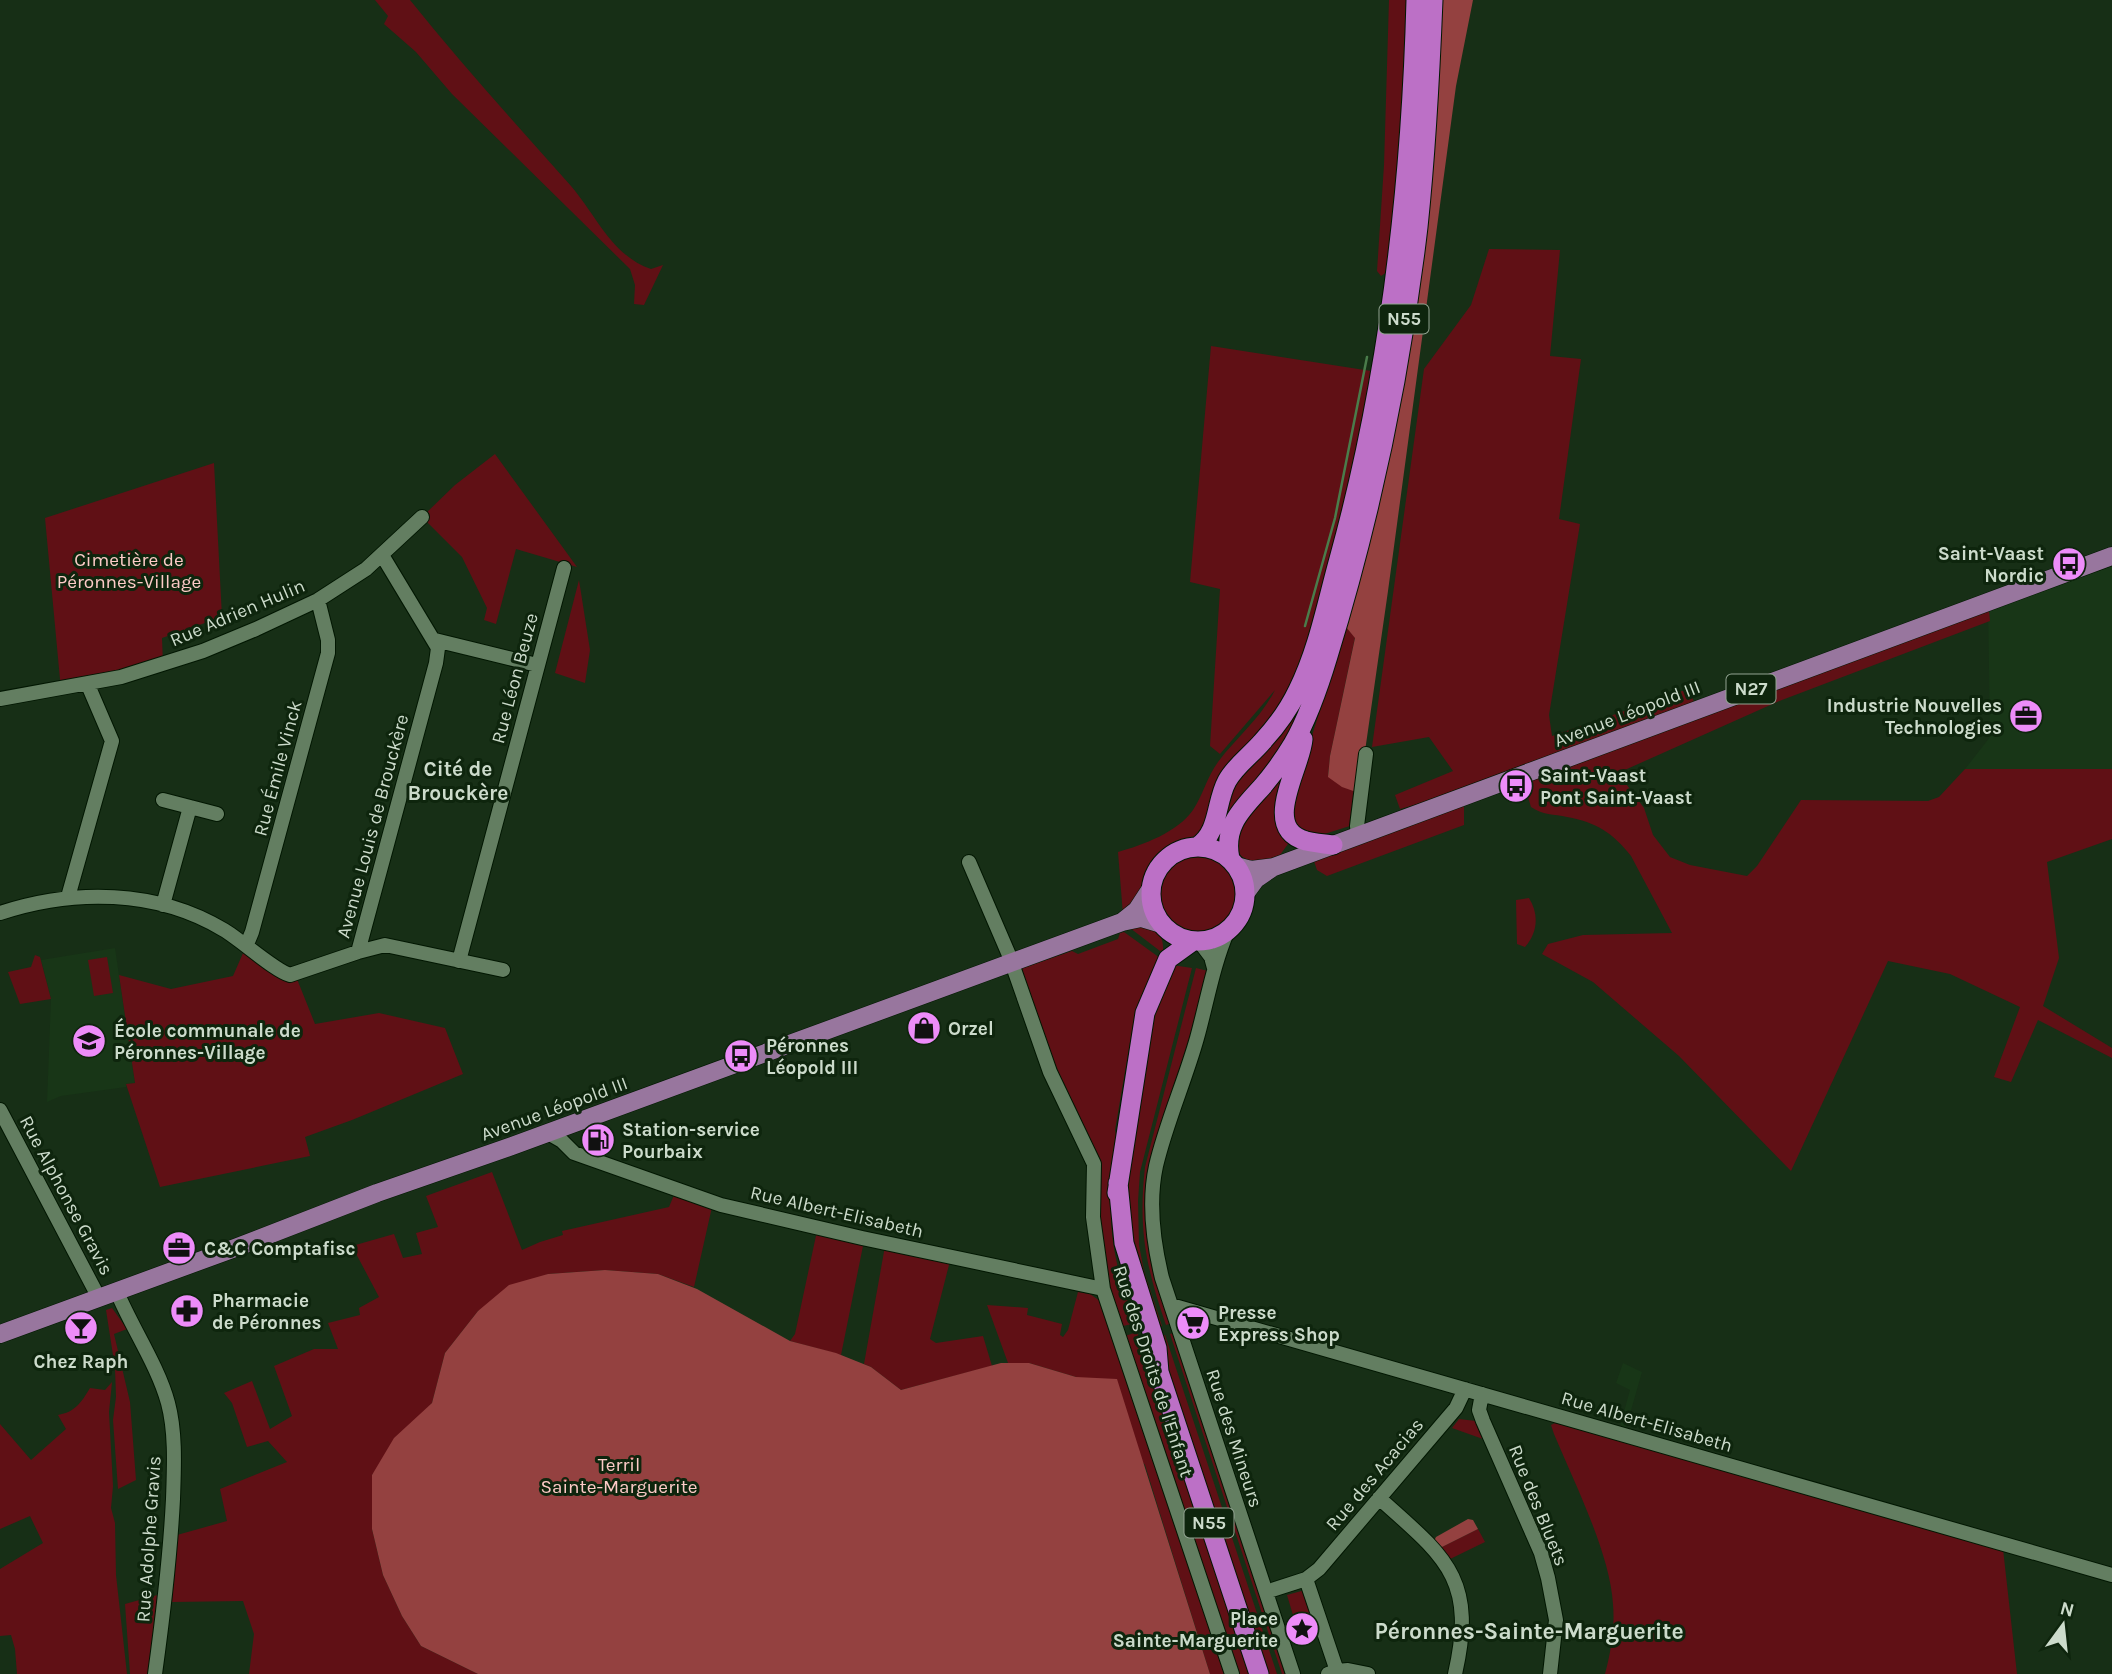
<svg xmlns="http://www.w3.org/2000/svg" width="2112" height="1674" viewBox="0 0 2112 1674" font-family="Karla,sans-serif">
	<rect width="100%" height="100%" fill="#172f16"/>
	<path fill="#183617" d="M2112,556V769H1965L1990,737L1988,602Z
		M115,948L135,1083L126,1084V1087L61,1096L47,1102L51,999L41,960Z
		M1623,1363L1642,1372L1624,1435L1618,1433L1630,1390L1616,1383Z"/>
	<path fill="#601015" d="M375,0H410C461,64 517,125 571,186C596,215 612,256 651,269L663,265L644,305L634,304L635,285L630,269L452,94L416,52L384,24L388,16Z
		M1389,0H1408L1402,131L1387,272L1381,276L1377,271L1384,165Z
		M1489,249L1560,250L1550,356L1581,359L1559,519L1580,524L1549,715L1552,736L1688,689L1697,708L1988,602L1990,621L1777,702L1618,773L1644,808L1653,835L1670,857L1690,865L1747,876L1757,866L1801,800L1928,801L1939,797L1965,769H2112V839L2047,862L2059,958L2043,1006L2112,1048V1058L2038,1020L2011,1082L1994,1077L2020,1007L1950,974L1888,961L1791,1171L1679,1056L1593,982L1542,954L1548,944L1583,935L1672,933L1631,856C1613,833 1596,822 1567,817C1554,814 1542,815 1531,807L1527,794L1533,771L1400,809L1395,795L1453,771L1429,737L1372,747L1424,369L1471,305Z
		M1211,346L1371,371L1355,460L1312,627L1298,672L1286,697L1207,816L1198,836C1172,843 1153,848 1144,877C1143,880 1143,884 1142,887C1138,897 1129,907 1123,915L1118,852C1143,845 1178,832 1193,810C1203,795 1207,777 1218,762C1237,737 1261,718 1275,690L1220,754L1210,746L1220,589L1190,582Z
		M495,454L577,567L516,549L496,624L484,620L487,608L462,557L422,517L455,485Z
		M214,463L222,617L162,638L163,664L61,690L45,518Z
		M579,580L590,650L585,683L555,673Z
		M1346,627L1355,637L1330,756L1328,776L1359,793L1353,825L1318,836L1297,831L1290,806Z
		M1315,665L1294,733L1228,820L1220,822L1228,792Z
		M1300,743L1286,789L1293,837L1280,855L1255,864L1241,856L1236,847L1240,820Z
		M1464,806V825L1327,876L1317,870L1314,861Z
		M1159 894a39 39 0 1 1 78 0a39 39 0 1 1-78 0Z
		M1529,898C1539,914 1538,932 1525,947L1517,944L1516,900Z
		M1141,922C1155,928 1164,934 1163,950L1160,951L1130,928Z
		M1124,932L1160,958L1140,1000L1134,1019L1115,1130C1120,1155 1111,1182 1111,1207C1110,1247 1121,1283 1134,1320L1132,1324L1123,1326C1114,1302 1105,1278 1101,1253C1095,1217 1102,1180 1093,1145L1040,1034L1018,970L1072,951L1078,954L1118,939L1120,933Z
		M247,944L295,974L315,1024L379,1013L445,1028L463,1074L352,1120L305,1137L310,1156L160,1187L126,1084L135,1083L119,975L171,989L233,976Z
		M35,955L40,957L51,999L20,1004L8,972L31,967Z
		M107,957L113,993L94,996L88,960Z
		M1172,965L1192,968L1140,1172L1138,1201L1139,1245L1144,1271L1162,1326L1154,1329L1133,1264L1124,1194L1145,1036Z
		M1196,968L1208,971L1194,1032L1152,1162L1172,1323L1166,1325C1146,1267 1138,1229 1145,1167Z
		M492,1172L522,1250L540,1242L563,1235L562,1231L669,1207L674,1195L712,1207L694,1287L658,1274L605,1270L548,1274L478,1311L445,1353L432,1403L372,1475V1529L383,1575L402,1616L421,1646L478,1674H249L254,1634L243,1601L172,1602L177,1535L227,1521L220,1489L287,1462L268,1441L247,1447L232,1403L224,1393L252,1381L270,1429L292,1416L274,1366L314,1349H338L328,1323L360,1315L359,1308L379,1297L352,1246L394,1234L403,1258L422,1254L416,1233L438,1227L426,1196Z
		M817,1231L864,1241L841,1355L790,1341L795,1334Z
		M885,1246L950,1261L930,1339L936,1343L983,1336L992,1366L901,1390L871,1367L864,1364Z
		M1078,1292L1090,1294L1100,1301L1228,1674H1210L1145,1465L1076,1377L1029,1363H1008L987,1305L1028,1308L1027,1315L1062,1324L1060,1335L1063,1337L1068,1330Z
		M112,1308L127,1329L114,1334L130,1402L136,1480L118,1489L113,1420L116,1397L115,1368L106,1310Z
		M1137,1332L1160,1390L1254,1674H1237L1125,1336Z
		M1176,1332L1288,1674H1282L1170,1334Z
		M1165,1335L1277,1674H1265L1156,1338Z
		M112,1382L109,1412L113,1486L111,1508L115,1523L116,1575L127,1674H17L15,1649L11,1635L0,1636V1569L43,1543L30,1516L0,1529V1424L31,1460L66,1429L58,1415C75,1412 81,1403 90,1388L105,1390Z
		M1459,1419L1476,1421L1483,1439L1452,1428Z
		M1555,1423L2003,1549L2017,1674H1605C1611,1651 1615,1628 1613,1604C1610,1553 1574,1482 1554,1434L1551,1425Z
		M1478,1529L1485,1542L1448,1560L1440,1548Z
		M1305,1590L1318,1629L1299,1635L1287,1595Z
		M161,1594L149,1674H130L125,1604Z"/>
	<path fill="#944140" d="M1442,0H1473L1456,86L1388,591L1359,793L1342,787L1328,777L1330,756L1355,638L1346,627Z
		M605,1270L658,1274L697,1289L790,1341L836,1353L871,1367L901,1390L1001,1363H1029L1076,1377L1117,1379L1210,1674H478L421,1646L402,1616L383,1575L372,1529V1475L394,1438L432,1403L445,1353L478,1311L509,1285L548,1274Z
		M1468,1519L1473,1520L1478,1529L1440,1548L1434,1541L1436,1537Z"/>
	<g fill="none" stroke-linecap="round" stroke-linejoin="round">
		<path stroke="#4a7c4b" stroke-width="2.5" d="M1305,626L1335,518L1367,357"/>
		<g stroke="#021702" stroke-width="16">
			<path id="minor" d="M435,640L537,665
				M0,699L121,677L203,651L256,629L318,600L366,569L422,517
				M163,800L217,814
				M1358,836L1357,826L1366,754
				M969,862L1009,955L1050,1072L1094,1164L1093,1217L1103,1289L1232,1674
				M68,897L112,741L88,685
				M163,905L190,807
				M0,913C73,889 156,889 224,930C241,940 275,971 290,975L358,952L385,945L503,970
				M1228,930C1213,965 1207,1002 1197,1038C1185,1081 1166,1123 1156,1166C1148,1203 1153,1241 1162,1278L1293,1674
				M1199,941L1211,957L1214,968
				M247,944L252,932L328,653V640L318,600
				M358,952L436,663L438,648L382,555
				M459,961L564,568
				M0,1110L99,1298
				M548,1133L562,1141L574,1153L721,1205L862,1238L1103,1289
				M117,1292C132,1328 158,1366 168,1403C176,1433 174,1468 173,1499C170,1558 163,1616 155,1674
				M1171,1305L2112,1575
				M1482,1394L1479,1410L1483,1421L1541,1553L1548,1578L1556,1620L1550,1674
				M1379,1498C1445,1557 1477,1578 1455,1674
				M1306,1579L1319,1569L1456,1408L1465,1389
				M1266,1592L1306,1579L1337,1671L1328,1674
				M1337,1671L1348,1670L1368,1674"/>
		</g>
		<g stroke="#021702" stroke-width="19">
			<path id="major" d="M1236,866L1251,870L1274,867L2112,556
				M1245,894L1256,879L1272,868
				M1122,922L1137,910L1150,890
				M0,1334L235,1248L377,1193L512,1146L1122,922L1141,918L1161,924"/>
		</g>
		<g stroke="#021702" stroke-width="21">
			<path id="highway" d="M1303,739C1301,768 1260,828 1306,841C1315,843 1324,844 1333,845
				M1151 894a47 47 0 1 1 94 0a47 47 0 1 1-94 0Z
				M1197,847C1220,832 1215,803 1227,781C1235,766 1251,755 1262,742C1276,727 1289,709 1298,690C1318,650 1327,602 1339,559C1389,378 1411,188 1416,0
				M1230,859C1223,826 1242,809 1262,787C1274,773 1284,759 1293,744C1309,716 1319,686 1328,656C1371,516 1401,372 1418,227C1426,151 1430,76 1433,0
				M1118,1183L1124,1243L1157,1348L1159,1372L1259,1674
				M1117,1193L1145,1013L1168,959L1193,941"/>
		</g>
		<use href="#minor" stroke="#637e61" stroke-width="14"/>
		<use href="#major" stroke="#98769e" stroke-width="18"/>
		<use href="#highway" stroke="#bc70c6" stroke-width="19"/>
	</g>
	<defs>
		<g id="bus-disc" transform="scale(1.75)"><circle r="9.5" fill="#ed8cf9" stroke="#0e250d"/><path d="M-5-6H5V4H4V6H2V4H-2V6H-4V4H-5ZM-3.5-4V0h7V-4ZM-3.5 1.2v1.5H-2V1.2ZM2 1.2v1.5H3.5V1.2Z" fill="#111"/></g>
		<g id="office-disc" transform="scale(1.75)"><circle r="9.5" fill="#ed8cf9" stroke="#0e250d"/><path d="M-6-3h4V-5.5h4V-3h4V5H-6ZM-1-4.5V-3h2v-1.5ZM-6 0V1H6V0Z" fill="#111"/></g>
		<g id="shop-disc" transform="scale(1.75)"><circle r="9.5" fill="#ed8cf9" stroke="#0e250d"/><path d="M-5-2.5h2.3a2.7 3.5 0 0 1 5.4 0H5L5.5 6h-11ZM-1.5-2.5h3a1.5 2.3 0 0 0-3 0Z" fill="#111"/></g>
		<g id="school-disc" transform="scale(1.75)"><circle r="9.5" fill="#ed8cf9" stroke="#0e250d"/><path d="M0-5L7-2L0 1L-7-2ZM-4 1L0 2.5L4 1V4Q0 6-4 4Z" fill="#111"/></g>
		<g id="fuel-disc" transform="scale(1.75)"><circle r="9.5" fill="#ed8cf9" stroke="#0e250d"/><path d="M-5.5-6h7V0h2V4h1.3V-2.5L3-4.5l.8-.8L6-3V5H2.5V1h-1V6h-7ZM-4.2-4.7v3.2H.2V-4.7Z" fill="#111"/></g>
		<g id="pharmacy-disc" transform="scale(1.75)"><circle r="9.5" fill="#ed8cf9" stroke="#0e250d"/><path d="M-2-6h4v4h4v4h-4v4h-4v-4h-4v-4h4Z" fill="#111"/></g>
		<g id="supermarket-disc" transform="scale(1.75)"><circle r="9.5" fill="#ed8cf9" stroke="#0e250d"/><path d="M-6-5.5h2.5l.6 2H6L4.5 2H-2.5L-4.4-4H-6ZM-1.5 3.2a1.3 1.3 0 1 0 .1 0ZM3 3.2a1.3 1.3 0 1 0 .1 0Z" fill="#111"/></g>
		<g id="bar-disc" transform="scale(1.75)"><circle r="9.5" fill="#ed8cf9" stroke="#0e250d"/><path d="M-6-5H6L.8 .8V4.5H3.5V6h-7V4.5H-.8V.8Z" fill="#111"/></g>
		<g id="sight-disc" transform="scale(1.75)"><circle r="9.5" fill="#ed8cf9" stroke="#0e250d"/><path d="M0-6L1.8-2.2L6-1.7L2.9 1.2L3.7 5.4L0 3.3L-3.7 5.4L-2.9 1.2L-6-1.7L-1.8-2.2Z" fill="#111"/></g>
	</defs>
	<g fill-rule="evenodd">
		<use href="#bus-disc" x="2069" y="564"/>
		<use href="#office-disc" x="2026" y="716"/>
		<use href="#bus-disc" x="1516" y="786"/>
		<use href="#shop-disc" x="924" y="1028"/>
		<use href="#school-disc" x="89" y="1041"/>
		<use href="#bus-disc" x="741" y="1056"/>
		<use href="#fuel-disc" x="598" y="1140"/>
		<use href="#office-disc" x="179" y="1248"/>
		<use href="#pharmacy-disc" x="187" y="1311"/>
		<use href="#supermarket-disc" x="1193" y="1323"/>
		<use href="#bar-disc" x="81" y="1328"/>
		<use href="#sight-disc" x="1302" y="1629"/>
	</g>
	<g text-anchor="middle" stroke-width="6" stroke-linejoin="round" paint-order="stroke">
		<g fill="#0e250d" stroke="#93a492" stroke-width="2">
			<rect x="1379.5" y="304.5" width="49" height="29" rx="5"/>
			<rect x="1726.5" y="674.5" width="49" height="29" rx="5"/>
			<rect x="1184.5" y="1508.5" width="49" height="29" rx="5"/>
		</g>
		<g font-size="18" font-weight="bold" fill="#ccdbcb">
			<text x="1404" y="325">N55</text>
			<text x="1751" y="695">N27</text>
			<text x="1209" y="1529">N55</text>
		</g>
		<g font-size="19" font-weight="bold" fill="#ccdbcb" stroke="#0e250d" text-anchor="start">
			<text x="2044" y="560" text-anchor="end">Saint-Vaast<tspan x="2044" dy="22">Nordic</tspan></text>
			<text x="2002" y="712" text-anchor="end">Industrie Nouvelles<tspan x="2002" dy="22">Technologies</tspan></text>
			<text x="1540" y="782">Saint-Vaast<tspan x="1540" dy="22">Pont Saint-Vaast</tspan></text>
			<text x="948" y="1035">Orzel</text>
			<text x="114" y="1037">École communale de<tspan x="114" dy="22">Péronnes-Village</tspan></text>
			<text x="766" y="1052">Péronnes<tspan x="766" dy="22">Léopold III</tspan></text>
			<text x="622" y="1136">Station-service<tspan x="622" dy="22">Pourbaix</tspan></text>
			<text x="204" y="1255">C&amp;C Comptafisc</text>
			<text x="212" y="1307">Pharmacie<tspan x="212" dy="22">de Péronnes</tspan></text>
			<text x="1218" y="1319">Presse<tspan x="1218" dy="22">Express Shop</tspan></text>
			<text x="81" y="1368" text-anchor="middle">Chez Raph</text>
			<text x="1278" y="1625" text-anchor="end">Place<tspan x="1278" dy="22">Sainte-Marguerite</tspan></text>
		</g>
		<g font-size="19" fill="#fdcbc7" stroke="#0e250d">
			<text x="129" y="566">Cimetière de<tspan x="129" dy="22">Péronnes-Village</tspan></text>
			<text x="619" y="1471">Terril<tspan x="619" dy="22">Sainte-Marguerite</tspan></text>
		</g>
		<g font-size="19" fill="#ccdbcb" stroke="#0e250d">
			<text transform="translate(237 612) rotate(-23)" y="7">Rue Adrien Hulin</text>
			<text transform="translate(514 678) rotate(-75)" y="7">Rue Léon Beuze</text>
			<text transform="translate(1627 713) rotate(-21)" y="7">Avenue Léopold III</text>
			<text transform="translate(277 768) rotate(-75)" y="7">Rue Émile Vinck</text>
			<text transform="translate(372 826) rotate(-75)" y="7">Avenue Louis de Brouckère</text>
			<text transform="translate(554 1108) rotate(-20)" y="7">Avenue Léopold III</text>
			<text transform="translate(67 1195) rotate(62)" y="7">Rue Alphonse Gravis</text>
			<text transform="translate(837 1211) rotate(13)" y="7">Rue Albert-Elisabeth</text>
			<text transform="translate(1154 1371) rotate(72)" y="7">Rue des Droits de l'Enfant</text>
			<text transform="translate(1647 1421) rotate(16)" y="7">Rue Albert-Elisabeth</text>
			<text transform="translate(1235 1438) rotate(72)" y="7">Rue des Mineurs</text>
			<text transform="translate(1374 1474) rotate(-50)" y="7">Rue des Acacias</text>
			<text transform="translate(1539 1505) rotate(68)" y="7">Rue des Bluets</text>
			<text transform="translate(148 1539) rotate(-86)" y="7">Rue Adolphe Gravis</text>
		</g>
		<g font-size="21" font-weight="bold" fill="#ccdbcb" stroke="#0e250d">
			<text x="458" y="776">Cité de<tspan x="458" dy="24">Brouckère</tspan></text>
		</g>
		<g font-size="23" font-weight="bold" fill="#ccdbcb" stroke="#0e250d">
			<text x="1529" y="1639">Péronnes-Sainte-Marguerite</text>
		</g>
	</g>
	<g transform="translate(2063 1625) rotate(15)" stroke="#0e250d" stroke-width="5" paint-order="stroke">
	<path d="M0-5L12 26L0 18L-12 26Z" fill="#ccdbcb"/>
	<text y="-10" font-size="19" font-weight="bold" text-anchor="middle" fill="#ccdbcb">N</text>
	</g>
</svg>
